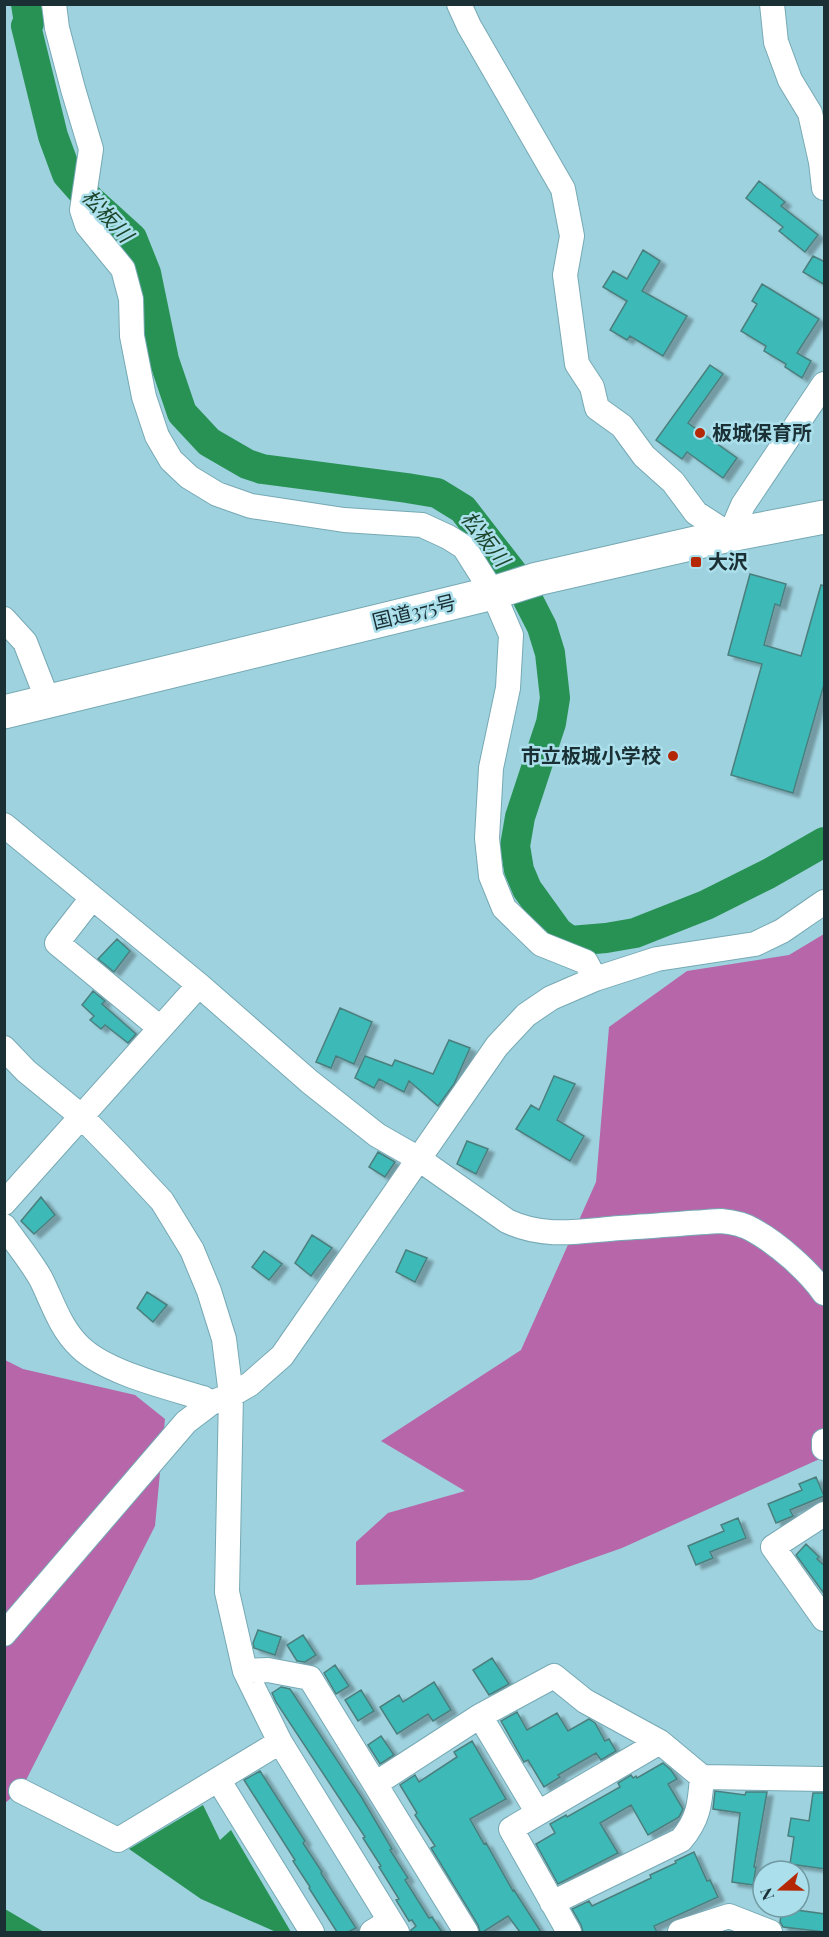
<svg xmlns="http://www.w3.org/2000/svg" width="829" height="1937" viewBox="0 0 829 1937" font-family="'Playfair Display','Noto Sans JP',serif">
	<defs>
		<filter id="shadow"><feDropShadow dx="6" dy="4" stdDeviation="1.5" flood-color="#0004"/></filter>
	</defs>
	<rect width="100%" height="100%" fill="#9ed2de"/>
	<path fill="#b666a9" d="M824,934V1457L622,1548L531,1580L356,1585V1542L388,1513L465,1491L381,1441L521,1350L596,1182L609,1027L687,971L789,955Z
		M5,1360L23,1369L135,1395L165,1419L155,1526L21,1790L5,1803Z"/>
	<path fill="#289255" d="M203,1805L220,1840L231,1830L291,1932H276L201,1899L129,1849Z
		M4,1909H5L44,1932H5Z"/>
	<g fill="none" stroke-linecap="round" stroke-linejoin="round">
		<path stroke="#289255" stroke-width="30" d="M26,4L29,23L26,26L53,136L67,174L89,199L132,238L146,273L164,360L182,413L209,442L247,464L262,469L407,488L437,493L463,509L518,580L542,627L550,653L555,698L551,723L520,817L515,846L519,870L527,889L558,932L570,941L606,938L635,933L706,905L768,874L824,842"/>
	</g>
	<path fill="#3db9b7" stroke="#4b7f7e" stroke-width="1.5" filter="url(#shadow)" d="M759,181L785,202L781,206L818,235L805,252L779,231L783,227L746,198Z
		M643,250L660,261L642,291L687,316L663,356L630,336L627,340L610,330L627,301L603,287L613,271L627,279Z
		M813,256L825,262V285L803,272Z
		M762,284L819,319L797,353L811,361L802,378L785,367L786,364L764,351L766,346L741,331L757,304L752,301Z
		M710,365L723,374L688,423L737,458L723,478L687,452L682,459L656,440Z
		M750,574L786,584L780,606L775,604L764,645L801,656L821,585L825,586V681L793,793L731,775L762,664L728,655Z
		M117,939L130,951L114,972L98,959Z
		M93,991L105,1001L102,1004L136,1034L128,1043L105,1025L101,1029L90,1020L94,1016L82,1005Z
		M340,1008L372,1022L354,1064L336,1056L331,1068L316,1062Z
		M449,1040L470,1048L454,1084L438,1106L409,1081L404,1092L379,1079L374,1088L355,1078L365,1056L392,1066L395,1060L433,1074Z
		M554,1076L575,1084L557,1120L584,1136L570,1161L516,1129L531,1105L539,1110Z
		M467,1141L488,1149L476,1174L457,1164Z
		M378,1152L395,1162L385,1177L369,1167Z
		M41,1197L55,1215L34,1234L21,1221Z
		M312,1235L332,1248L311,1276L295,1263Z
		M406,1250L427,1258L415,1282L396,1272Z
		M264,1251L282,1264L269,1280L252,1267Z
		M147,1292L167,1305L153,1322L137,1308Z
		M816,1477L824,1496L790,1510L793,1516L776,1523L768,1504L802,1490L799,1484Z
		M738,1518L746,1538L710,1552L713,1558L696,1565L688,1546L724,1531L721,1525Z
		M806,1544L819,1557L817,1559L825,1566V1595L796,1555Z
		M258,1630L281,1637L275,1655L254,1648L253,1643Z
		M303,1635L316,1655L305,1662L297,1661L287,1645Z
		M492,1658L509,1684L489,1695L473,1670Z
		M335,1665L349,1686L336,1694L324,1673Z
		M434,1682L451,1710L433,1721L428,1714L397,1734L380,1707L399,1695L403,1702Z
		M281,1687L290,1689L362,1798L392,1849L390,1850L408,1878L405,1880L429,1918L432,1917L442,1932H411V1930L416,1926L412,1920L409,1921L396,1900L399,1899L379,1867L381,1866L363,1838L365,1837L276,1702L272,1693Z
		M361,1690L374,1711L358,1721L345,1700Z
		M517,1712L527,1730L557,1713L568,1731L589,1719L595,1723L605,1741L609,1739L616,1751L601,1760L596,1753L558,1775L560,1777L544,1787L528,1760L524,1762L501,1721Z
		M381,1736L394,1755L380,1764L368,1745Z
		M472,1741L506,1799L470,1819L484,1844L486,1843L513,1891L514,1890L541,1932H520L508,1916L483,1932H480L478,1925L431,1848L435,1846L415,1815L417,1813L400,1785L415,1775L419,1782L457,1757L454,1752Z
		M663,1763L671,1770L677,1779L668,1784L683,1809L679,1817L648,1835L631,1805L600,1823L618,1853L558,1884L536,1844L555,1833L550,1824L566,1815L567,1817L620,1787L618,1783L631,1775L633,1778L636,1776L637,1778Z
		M260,1771L305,1841L303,1843L322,1872L321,1873L356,1928L348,1932H337L309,1888L310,1887L293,1861L295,1860L244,1780Z
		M715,1791L745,1795L746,1792H767L754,1867H756L753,1885L732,1882L740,1813L713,1809Z
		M813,1793H825V1869L790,1864L794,1837L788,1836L791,1818L809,1821Z
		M694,1852L707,1881L710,1880L718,1897L654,1926L657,1932H583L581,1925L572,1909L589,1901L592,1906L651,1878L650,1875L676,1863L675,1861Z
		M782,1908L825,1914V1932L783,1927L780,1922Z"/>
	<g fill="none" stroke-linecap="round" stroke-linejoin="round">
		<g stroke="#76a9b4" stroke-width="26">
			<path id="minor" d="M54,4L57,28L73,89L91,149L82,210L87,225L123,269L131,299L132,336L144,397L157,436L171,460L189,477L217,494L251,506L344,520L422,525L448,537L464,547L493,593L511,635L508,688L491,768L487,838L491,876L504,908L541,944L586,962L595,979
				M459,4L469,26L563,189L572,236L565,275L577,364L592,387L597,408L622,426L644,456L673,482L696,513L730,535L743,505L824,384
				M772,4L776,42L790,80L810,113L821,162L824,188
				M4,619L25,642L48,701
				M4,825L199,985L310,1082L377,1135L419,1159L507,1221C545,1239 580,1231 620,1228C654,1226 687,1223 721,1221C732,1222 743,1224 753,1230C777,1243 809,1271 824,1293
				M92,898L57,943L160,1028
				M4,1048L26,1071L81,1116L121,1157L162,1201L192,1250L209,1291L224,1339L231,1395L227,1592L245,1671L280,1742L397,1932
				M4,1203L199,985
				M4,1226C16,1243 31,1261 41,1279C53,1303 60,1328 80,1347C107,1373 167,1387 203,1398L211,1403
				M824,1441V1448
				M824,1514L773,1547L824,1619
				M4,1634L186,1422L211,1403L231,1395L250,1384L282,1356L497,1046L526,1015L551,998L595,979L657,959L755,944L782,931L824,902
				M245,1671L268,1670L310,1678L466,1932
				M480,1716L538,1813
				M219,1781L312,1932
				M375,1784L480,1716L554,1676L585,1701L660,1742L702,1777L824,1779
				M21,1791L118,1840L280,1742
				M552,1903L681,1840C699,1819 700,1803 702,1777
				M372,1932L390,1921
				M569,1932L511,1829L660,1742
				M680,1932L729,1916L770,1932"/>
		</g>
		<g stroke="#76a9b4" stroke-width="35">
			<path id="highway" d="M4,712L493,593L537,579L730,535L824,517"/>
		</g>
		<use href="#minor" stroke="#fff" stroke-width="24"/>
		<use href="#highway" stroke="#fff" stroke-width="33"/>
	</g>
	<g fill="#b42806" stroke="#aadfeb" stroke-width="2">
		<circle cx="700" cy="433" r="6"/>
		<rect x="690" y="556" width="12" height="12" rx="3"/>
		<circle cx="673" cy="756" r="6"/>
	</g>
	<g text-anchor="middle" stroke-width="5" stroke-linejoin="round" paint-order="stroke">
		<g font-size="20" font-weight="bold" fill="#1b3035" stroke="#aadfeb" text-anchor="start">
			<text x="712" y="440">板城保育所</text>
			<text x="708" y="569">大沢</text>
			<text x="661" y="763" text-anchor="end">市立板城小学校</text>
		</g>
		<g font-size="20" fill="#1b3035" stroke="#aadfeb">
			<text transform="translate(414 612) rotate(-14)" y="7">国道375号</text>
		</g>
		<g font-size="21" font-style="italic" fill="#1c452b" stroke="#aadfeb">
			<text transform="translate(107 216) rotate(47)" y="7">松板川</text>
			<text transform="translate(485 539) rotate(52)" y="7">松板川</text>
		</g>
	</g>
	<rect width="829" height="1937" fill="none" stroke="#1b3035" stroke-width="12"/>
	<g transform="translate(781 1889) rotate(250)"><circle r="28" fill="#aadfeb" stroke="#7199a2" stroke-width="1.5"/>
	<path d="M0-4.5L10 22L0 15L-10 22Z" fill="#b42806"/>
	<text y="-9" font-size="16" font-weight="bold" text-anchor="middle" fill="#1b3035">N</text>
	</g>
</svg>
